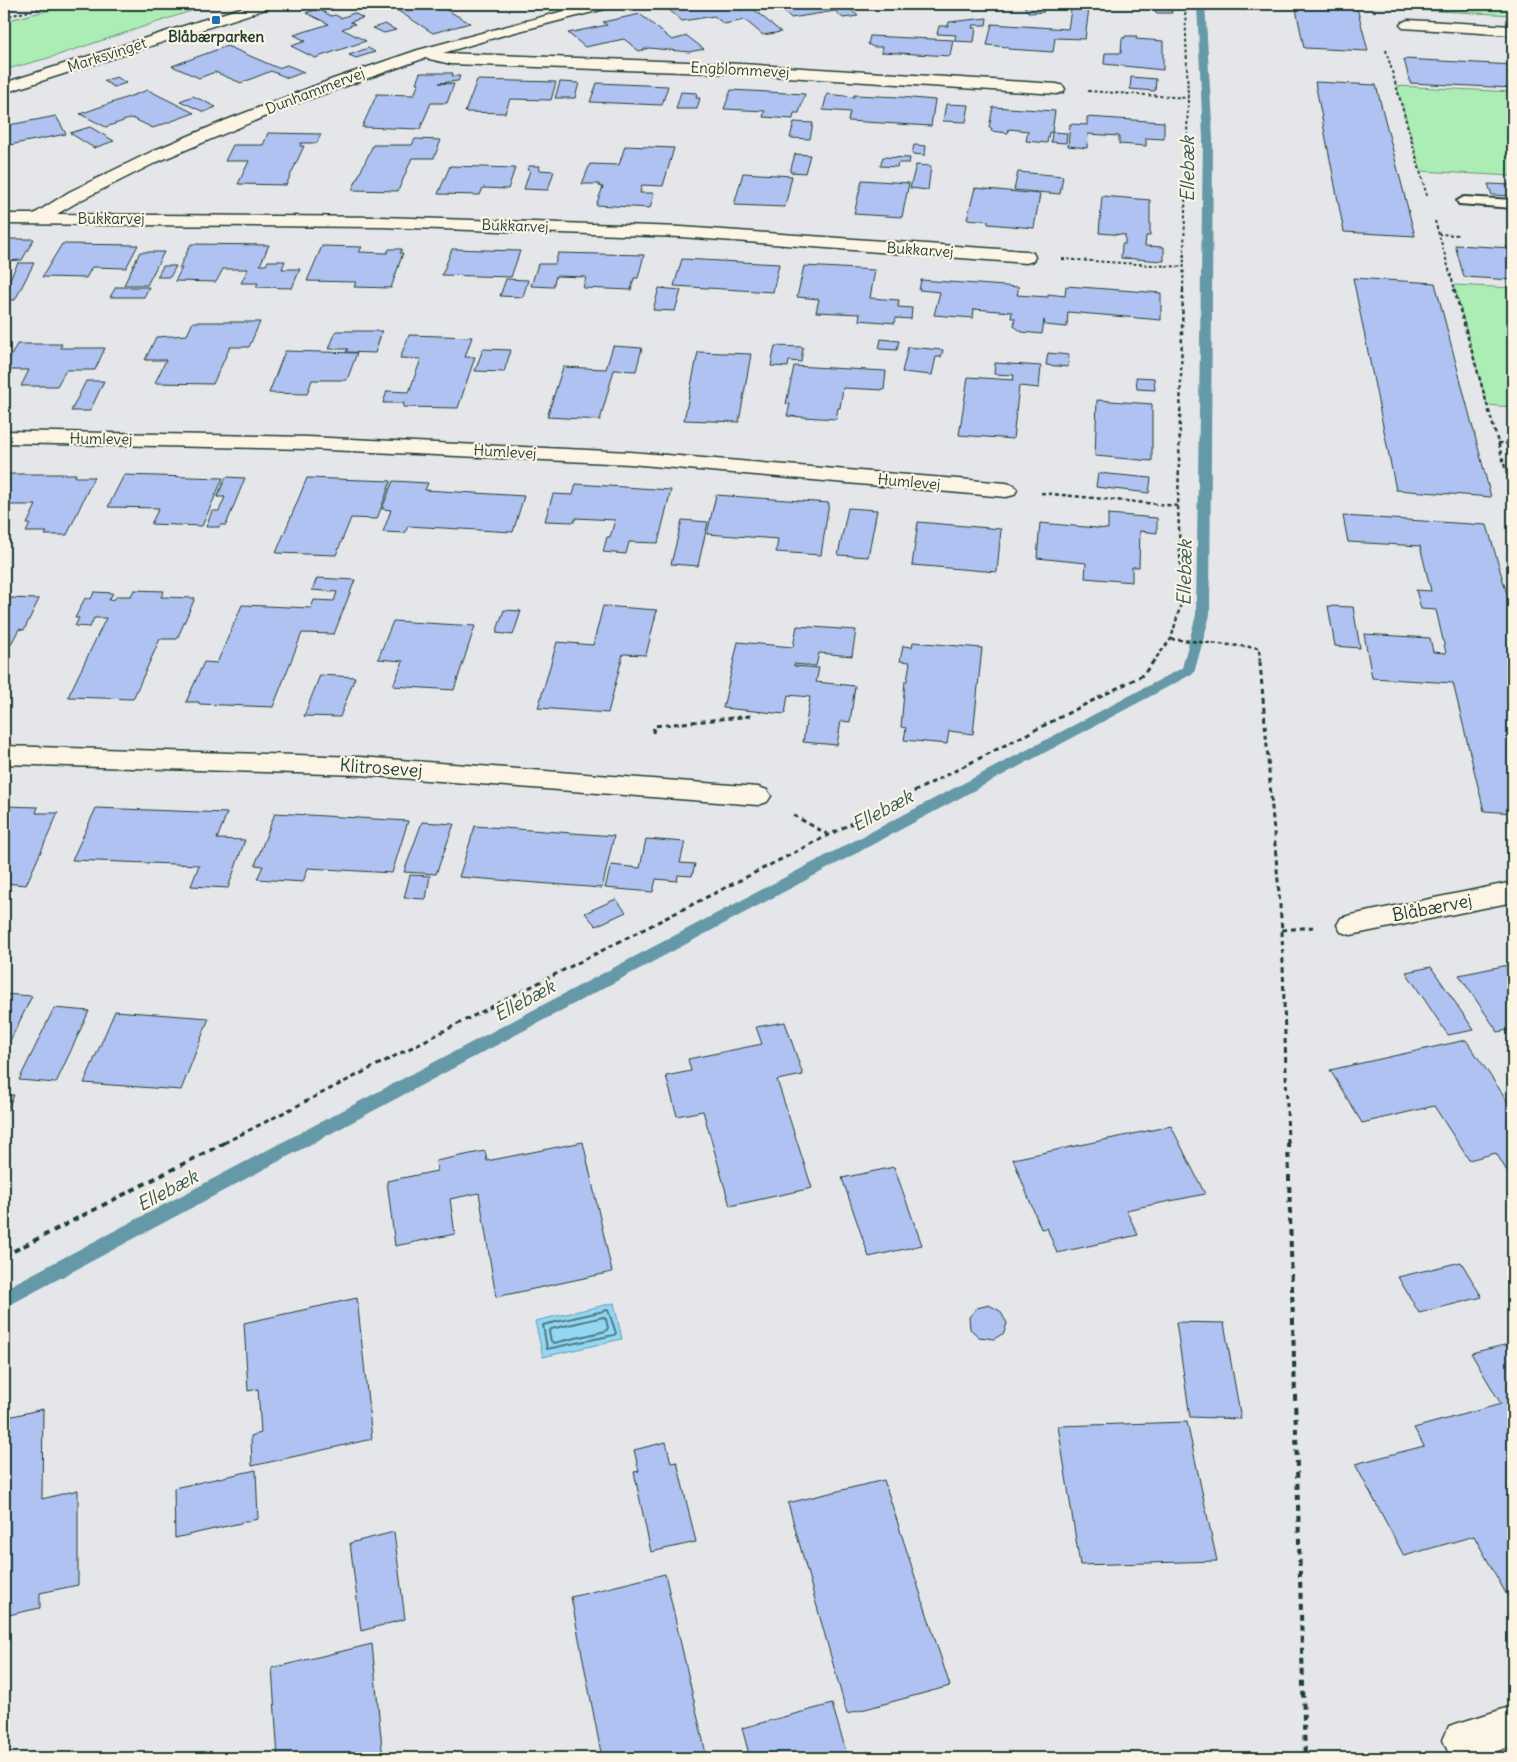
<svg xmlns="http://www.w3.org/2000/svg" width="1517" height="1762" viewBox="0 0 1517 1762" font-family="Delius,sans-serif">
	<rect width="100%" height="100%" fill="#e5e6e9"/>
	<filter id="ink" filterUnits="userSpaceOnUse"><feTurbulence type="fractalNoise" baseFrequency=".02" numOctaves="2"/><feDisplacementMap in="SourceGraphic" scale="10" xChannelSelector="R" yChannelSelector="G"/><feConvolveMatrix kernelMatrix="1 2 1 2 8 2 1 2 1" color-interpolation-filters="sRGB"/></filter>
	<g filter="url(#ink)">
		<path fill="#acedb6" stroke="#669575" d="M76,4H212L52,57L4,70V21Z
			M1399,4H1513V15L1401,9Z
			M1397,86L1513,92V176L1421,171Z
			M1454,285L1513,288V407L1487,405Z"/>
		<path fill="#93d7f5" stroke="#6599a8" d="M614,1303L622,1339L543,1357L535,1321Z"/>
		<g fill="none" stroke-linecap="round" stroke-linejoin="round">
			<path stroke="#4d7b81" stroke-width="2" d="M608,1310L616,1333L614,1335L547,1349L543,1325Z
				M603,1317L606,1319L608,1328L606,1331L554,1343L551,1341L549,1332L551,1329Z"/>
			<path fill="#6599a8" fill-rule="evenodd" d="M1197,4H1205L1213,139L1210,615L1194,673L4,1308V1289L1182,668L1196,615L1203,139Z"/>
		</g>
		<path fill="#afc2f1" stroke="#1f3d34" d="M414,4L425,7L436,4L470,23L433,33L395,9Z
			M685,4H733L740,10L752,8L781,32L763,35L745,20L724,24L714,16L682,21L666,7Z
			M759,4H845L858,16L843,18L835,11L791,18L777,5L762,7Z
			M1038,4L1044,12L1029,13L1023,5Z
			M1295,4H1356L1368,51L1304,48Z
			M1155,6L1170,7L1172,13H1156Z
			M1089,8L1085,39L1055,38L1053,52L1008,49V47L987,45L992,24L1068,29L1071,10Z
			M318,9L331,16L335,15L341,18L354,13L363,18L350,22L355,24L342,29L366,41L315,58L291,46L306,41L294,35L329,24L306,13Z
			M640,14L672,40L687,36L704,49L689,52L649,48L639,51L624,39L585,47L568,33L607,25L603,22Z
			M987,18L986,25H973L972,28H976L974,42L954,41L956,35L937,34L939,26H948L949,22Z
			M385,24L396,30L384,33L373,28Z
			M870,36L953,40L950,56L881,52L882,47H873L868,44Z
			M1125,36H1137L1136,39L1163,41V70L1104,64L1105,53H1121L1122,38H1125Z
			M227,46L278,68L287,65L304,72L288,78L271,71L241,83L215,72L199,78L172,66Z
			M368,48L375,52L356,58L349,55Z
			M1404,59L1513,65V88L1410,83Z
			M420,73H453L452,76H460L458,81L439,83L454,84L447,103H431L420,129L362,127L377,94L414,95L419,83H416Z
			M117,77L126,83L114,87L104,81Z
			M1131,77L1156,79L1155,91L1130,89Z
			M477,80L556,82L551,100L510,99L505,113L465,112Z
			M560,82L579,83L575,98H555Z
			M1315,82L1376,85L1415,236L1344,232Z
			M597,83L668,86L662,105L590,102Z
			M148,90L194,113L153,128L132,118L106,127L80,114Z
			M731,90L805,94L799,113H794L793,119L763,117L765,111L724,109Z
			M681,92L697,93L696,98H700L697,109H676Z
			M827,94L854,97V95L900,97L935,100L931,126L848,121L850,112L823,110Z
			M193,96L216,107L204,112L180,101Z
			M946,104L969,105L966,122L943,121Z
			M993,107L1055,111L1052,132L1067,133L1066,143L1051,142L1052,133L1049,132L1047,143L1026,141L1028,131L1009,129L1008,133L991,131L992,128H989Z
			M56,116L66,134L4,146V126Z
			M1087,117L1164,122V139L1146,138V146L1119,144V136L1088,134L1087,148L1068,146L1070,124L1087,125Z
			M794,122L813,123L810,139L790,138Z
			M90,127L114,141L94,148L70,133Z
			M268,133L321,134L317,143H301L300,146H304L286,185L238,184L249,161H225L233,145H263Z
			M415,139L441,140L434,158H412L398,191L352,190L373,145H412Z
			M914,145L926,146L925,155L912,154Z
			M625,146L674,148L663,186L642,185L640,193H654L650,208L596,205L603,187L599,186V184H582L590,164L619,165Z
			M795,154L810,155L805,173L790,172Z
			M883,157L910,158L909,163H898L897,167L880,166Z
			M916,165L931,166L928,190L910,188Z
			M450,166L515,168L508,189L483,188L480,195L438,194Z
			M529,166H540L539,170L554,171L548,190L524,189L530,170H527Z
			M1018,172L1063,176L1060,194L1014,190Z
			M743,173L792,176L785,207L734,205Z
			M862,180L909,183L902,217L854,214Z
			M1488,184L1513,185V196L1492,195Z
			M975,188L1040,194L1034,228L988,224V221L967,219Z
			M1102,196L1150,200V236H1146L1145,246L1164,247V261L1121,258L1122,244H1125V235L1099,233Z
			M4,239H34L22,260L4,261Z
			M62,244L138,245L126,268L92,267L86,278L42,277Z
			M191,244L269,245L260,265H266L268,261H285L282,269H300L292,288L256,287L258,283H241L248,269H223L216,282L175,281L182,268H179Z
			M1455,245L1513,248V280L1464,277Z
			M322,246L362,247L359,252L387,253L389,249H402L400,253H403L391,288L354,287L356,282L307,281Z
			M452,249L520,251L511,277L442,275Z
			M140,252H164L147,285H124Z
			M558,253L644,255L638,278H634L631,290L583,288L586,277L556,276L553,287L531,286L538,264H555Z
			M682,259L779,264L773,292L674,286Z
			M18,263H34L15,300H4V290Z
			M163,266H176L170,277H157Z
			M804,266L875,270L870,298L899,300L898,307L912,308L911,319L896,318L895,323L859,320L860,314L816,312L819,299L797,297Z
			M1353,278L1435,283L1491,497L1396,490Z
			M506,279L528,280L523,297L500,296Z
			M921,280L1019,287L1017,295L1048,297V294L1065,296L1066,286L1161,293V320L1068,312L1067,327L1045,325L1044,320L1042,334L1022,332L1014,326L1015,318H1011L1012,312L974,309L973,318L934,315L940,292L919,290Z
			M116,287H149L144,297H110Z
			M659,288L681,290L675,311L653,310Z
			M193,322H260L249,347H230L213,384L155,383L166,360H145L156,337L187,335Z
			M336,331H382L375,353L346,352L348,349H329Z
			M409,335L472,337L465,357H475L458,408L403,407L404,403H383L387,391L409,392L421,359L400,358Z
			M881,339L899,341L897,350L879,349Z
			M17,344H62L60,348H105L95,370H66L57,386H21L29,370H4Z
			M613,346L642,348L636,371L614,370L600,420L547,417L563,367L606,369Z
			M775,346L803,347L801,362L789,361L788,367L771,366Z
			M908,347L943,350L941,357H936L932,375L902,372Z
			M483,349L511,350L504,372L475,371Z
			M285,351L357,353L347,380H312L307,394L269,393Z
			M698,352L751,354L739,422L684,420Z
			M1048,353L1069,355L1068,367L1046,365Z
			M995,363L1041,366L1039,388L1019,386L1013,439L959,435L968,377L1013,380L1014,375L994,374Z
			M794,366L886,371L884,390L843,388L840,408H838L836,419L787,416L790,404H786Z
			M1136,377L1154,378L1155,390L1137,389Z
			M86,381H104L90,411H71Z
			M1097,400L1152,404V461L1095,456Z
			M1098,473L1151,478L1149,493L1096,487Z
			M4,474H76L75,477H94L67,535H45L47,532H26L30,524H27L36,505H4Z
			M124,475L223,478L202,526L151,524L159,508L108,507Z
			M226,477L245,478L226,525H220L219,527H206L212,511H219L225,497H217Z
			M307,478L391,481L377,519L351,518L336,555L276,553Z
			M393,481L428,483L425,490L524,496L513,532L408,526L405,533L383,532L391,510L382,509Z
			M576,484L671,490L658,543L629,542L626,554L603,552L607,537H610L615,520L576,518L574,522L545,521L553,494L573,495Z
			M716,495L829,503L821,555L776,552L778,539L707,534Z
			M848,508L877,510L868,557L838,555Z
			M1108,514L1157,518V533L1140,531L1139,567H1132V582L1085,578L1086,563L1037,558L1040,523L1108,529Z
			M1343,516L1487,525L1513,615V813L1484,811L1453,683L1372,678L1364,634L1430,638L1433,652L1446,653L1436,610L1421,609L1416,590L1431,591L1420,546L1348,542Z
			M682,520L708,522L698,566L671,564Z
			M918,522L1001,529L997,572L912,565Z
			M317,578L355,580L334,634L302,633L273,707L199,704V702H186L204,662L217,663L242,605L311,608L314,600L334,601L337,592L312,590Z
			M134,590L164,591L161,597L195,598L177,639H160L133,699L68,697L106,618H94L90,627L75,626L79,618H75L85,598L91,599L94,592L113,593L109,600L115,599L117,596H131Z
			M10,598L39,599L24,630L19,629L4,657V610Z
			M603,606L657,610L646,655L623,654L608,713L538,708L557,642L593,645Z
			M1328,606L1353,607L1360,648L1335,646Z
			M504,610L521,611L513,635L496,633Z
			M393,621L475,626L454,690L393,686L403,661L378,659Z
			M797,626L856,630L852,656L819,653L816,666L794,664V666L819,668L816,682L855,686L850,722L841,721L837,745L803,742L810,697L788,695L785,714L723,708L738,642L793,647Z
			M913,642L982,648L973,734L949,731L947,744L904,740L906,728L901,727L905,681H907L910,662L900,661L903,646L912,647Z
			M320,675L355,677L340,717L304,716Z
			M4,806L38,807L36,813H58L26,885L4,883Z
			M96,808L227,813L217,839L245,840L228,888L191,886L199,865L72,860Z
			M275,813L408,821L392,873L308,868L303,882L257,879L263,866L255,865Z
			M422,822L454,824L436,874L404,872Z
			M475,826L614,836L602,888L459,877Z
			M646,839L685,842L680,863L695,864L692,876L678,875L677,881L656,879L653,892L605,888L611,865L640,868Z
			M410,875L430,876L426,899L404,898Z
			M616,899L626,912L596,926L585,913Z
			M1513,964V1029L1498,1032L1459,975Z
			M1431,967L1474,1030L1448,1035L1406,972Z
			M4,994L32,996L8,1045H4Z
			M54,1008L89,1011L56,1083L19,1080Z
			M115,1011L209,1018L181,1090L84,1083Z
			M785,1022L803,1075L777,1080L812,1188L730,1206L703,1111L677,1116L666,1076L691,1071L688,1059L762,1044L756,1027Z
			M1466,1040L1513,1109V1176H1510L1496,1153L1469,1160L1434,1106L1362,1123L1330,1070Z
			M4,1095H14L4,1116Z
			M1171,1126L1205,1194L1126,1210L1138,1235L1057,1253L1047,1228L1041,1229L1013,1159Z
			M583,1142L612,1272L496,1297L479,1193L450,1199L455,1234L395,1246L387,1181L437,1171L436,1161L485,1151L487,1161Z
			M894,1167L922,1245L869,1257L842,1178Z
			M1461,1262L1482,1297L1419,1313L1398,1277Z
			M357,1298L372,1439L252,1466L251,1436L261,1433L258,1389L248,1391L244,1323Z
			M989,1305L1000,1311L1007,1323L1004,1333L994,1339L979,1337L970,1329L969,1317L977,1308Z
			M1176,1322L1224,1323L1241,1419L1190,1417Z
			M1513,1343V1598L1509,1599L1474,1536L1404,1556L1355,1464L1424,1446L1414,1428L1501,1404L1471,1353Z
			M43,1409L42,1499L78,1490V1585L40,1593V1608L4,1616V1418Z
			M1187,1422L1217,1561L1080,1565L1058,1426Z
			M666,1442L671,1463L677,1462L696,1542L651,1552L634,1472L639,1471L634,1450Z
			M256,1470L258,1519L175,1538L174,1488Z
			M884,1480L950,1686L847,1714L788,1503Z
			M394,1532L405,1619L361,1631L350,1543Z
			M665,1574L707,1758H602L571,1597Z
			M372,1644L383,1758H278L272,1668Z
			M832,1704L848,1758H750L742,1728Z"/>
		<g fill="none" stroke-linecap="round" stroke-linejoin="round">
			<g stroke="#1f3d34" stroke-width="4">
				<path id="service" d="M1464,197L1513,200V208L1459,204L1457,201Z"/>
			</g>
			<g stroke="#1f3d34" stroke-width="3">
				<path id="minor" d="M590,4H614L612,7L504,35L443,53L742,64L1057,84L1063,86L1065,89L1063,92L1057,94L742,74L451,64L425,58L292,105L157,162L81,200L57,214L381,217L681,227L1026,251L1033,253L1035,257L1033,261L1026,263L681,237L381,227L4,224V214H34L69,192L155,150L229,119L333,79L418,50Z
					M1408,20L1513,26V35L1403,28L1400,25L1403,22Z
					M4,431L308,437L630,452L1006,483L1014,485L1017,490L1014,495L1006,497L630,464L308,449L4,443Z
					M4,746L360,757L758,787L767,790L771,796L767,802L758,805L360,775L4,764Z
					M1513,882V902L1351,935L1341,932L1337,925L1341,918L1351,915Z
					M1513,1706V1746C1492,1752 1470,1762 1449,1754L1443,1740L1449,1726Z"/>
			</g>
			<g stroke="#1f3d34" stroke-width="3">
				<path id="tertiary" d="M253,4H274L272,7L4,93V83Z"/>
			</g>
			<path stroke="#1f3d34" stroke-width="2" stroke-dasharray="3 2.5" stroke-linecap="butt" d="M1373,4L1375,13
				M301,9L317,4
				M4,17L60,4
				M1386,50L1427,196
				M1088,91L1188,98
				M1435,221L1455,290
				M1438,234L1458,235
				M1062,259L1183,267
				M1183,290L1188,98L1185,4"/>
			<path stroke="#1f3d34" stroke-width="2.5" stroke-dasharray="4 3" stroke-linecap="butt" d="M1454,289L1513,495
				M1498,443L1513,444
				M1041,493L1178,506
				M1171,639L1259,648L1260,663
				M1152,663L1171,639L1182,600L1178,506L1183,289"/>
			<path stroke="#1f3d34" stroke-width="3" stroke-dasharray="5 4" stroke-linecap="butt" d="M1260,662L1282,930L1288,1143
				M653,733L654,726L751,716
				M793,815L827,834
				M1282,930L1313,927
				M224,1143L1143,675L1153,662"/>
			<path stroke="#1f3d34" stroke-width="4" stroke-dasharray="6 5" stroke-linecap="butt" d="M1288,1142L1305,1758
				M4,1256L226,1142"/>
			<use href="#service" fill="#fcf5e5" fill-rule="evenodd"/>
			<use href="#minor" fill="#fcf5e5" fill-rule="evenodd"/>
			<use href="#tertiary" fill="#fcf5e5" fill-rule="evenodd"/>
		</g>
	</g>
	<rect fill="#1f6fb2" stroke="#fcf5e5" stroke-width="2" x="211" y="15" width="10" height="10" rx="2.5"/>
	<g text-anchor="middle" stroke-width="4.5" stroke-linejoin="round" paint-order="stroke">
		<g font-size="15" font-weight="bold" fill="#1f3d34" stroke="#fcf5e5">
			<text x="216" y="42">Blåbærparken</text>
		</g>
		<g font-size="15" fill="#1f3d34" stroke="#fcf5e5">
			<text transform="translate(107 55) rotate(-18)" y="5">Marksvinget</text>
			<text transform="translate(740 70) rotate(3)" y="5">Engblommevej</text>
			<text transform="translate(315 91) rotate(-21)" y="5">Dunhammervej</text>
			<text x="111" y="224">Bukkarvej</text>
			<text transform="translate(515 226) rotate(2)" y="5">Bukkarvej</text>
			<text transform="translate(920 250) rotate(4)" y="5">Bukkarvej</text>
			<text transform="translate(101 439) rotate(1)" y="5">Humlevej</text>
			<text transform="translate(505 452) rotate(3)" y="5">Humlevej</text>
			<text transform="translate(909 482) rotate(5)" y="5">Humlevej</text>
		</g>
		<g font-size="18" fill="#1f3d34" stroke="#fcf5e5">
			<text transform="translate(381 768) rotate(4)" y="6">Klitrosevej</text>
			<text transform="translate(1432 908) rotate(-11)" y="6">Blåbærvej</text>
		</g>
		<g font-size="19" font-style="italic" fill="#365c5b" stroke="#fcf5e5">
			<text transform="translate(1187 169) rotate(-90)" y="7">Ellebæk</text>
			<text transform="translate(1184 573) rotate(-89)" y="7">Ellebæk</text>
			<text transform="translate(882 810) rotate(-28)" y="7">Ellebæk</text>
			<text transform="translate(524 1000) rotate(-28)" y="7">Ellebæk</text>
			<text transform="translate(167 1190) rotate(-28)" y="7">Ellebæk</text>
		</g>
	</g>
	<rect width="1517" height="1762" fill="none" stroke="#fcf5e5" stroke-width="20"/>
	<rect x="10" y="10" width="1497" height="1742" fill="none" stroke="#1f3d34" stroke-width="2" filter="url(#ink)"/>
</svg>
